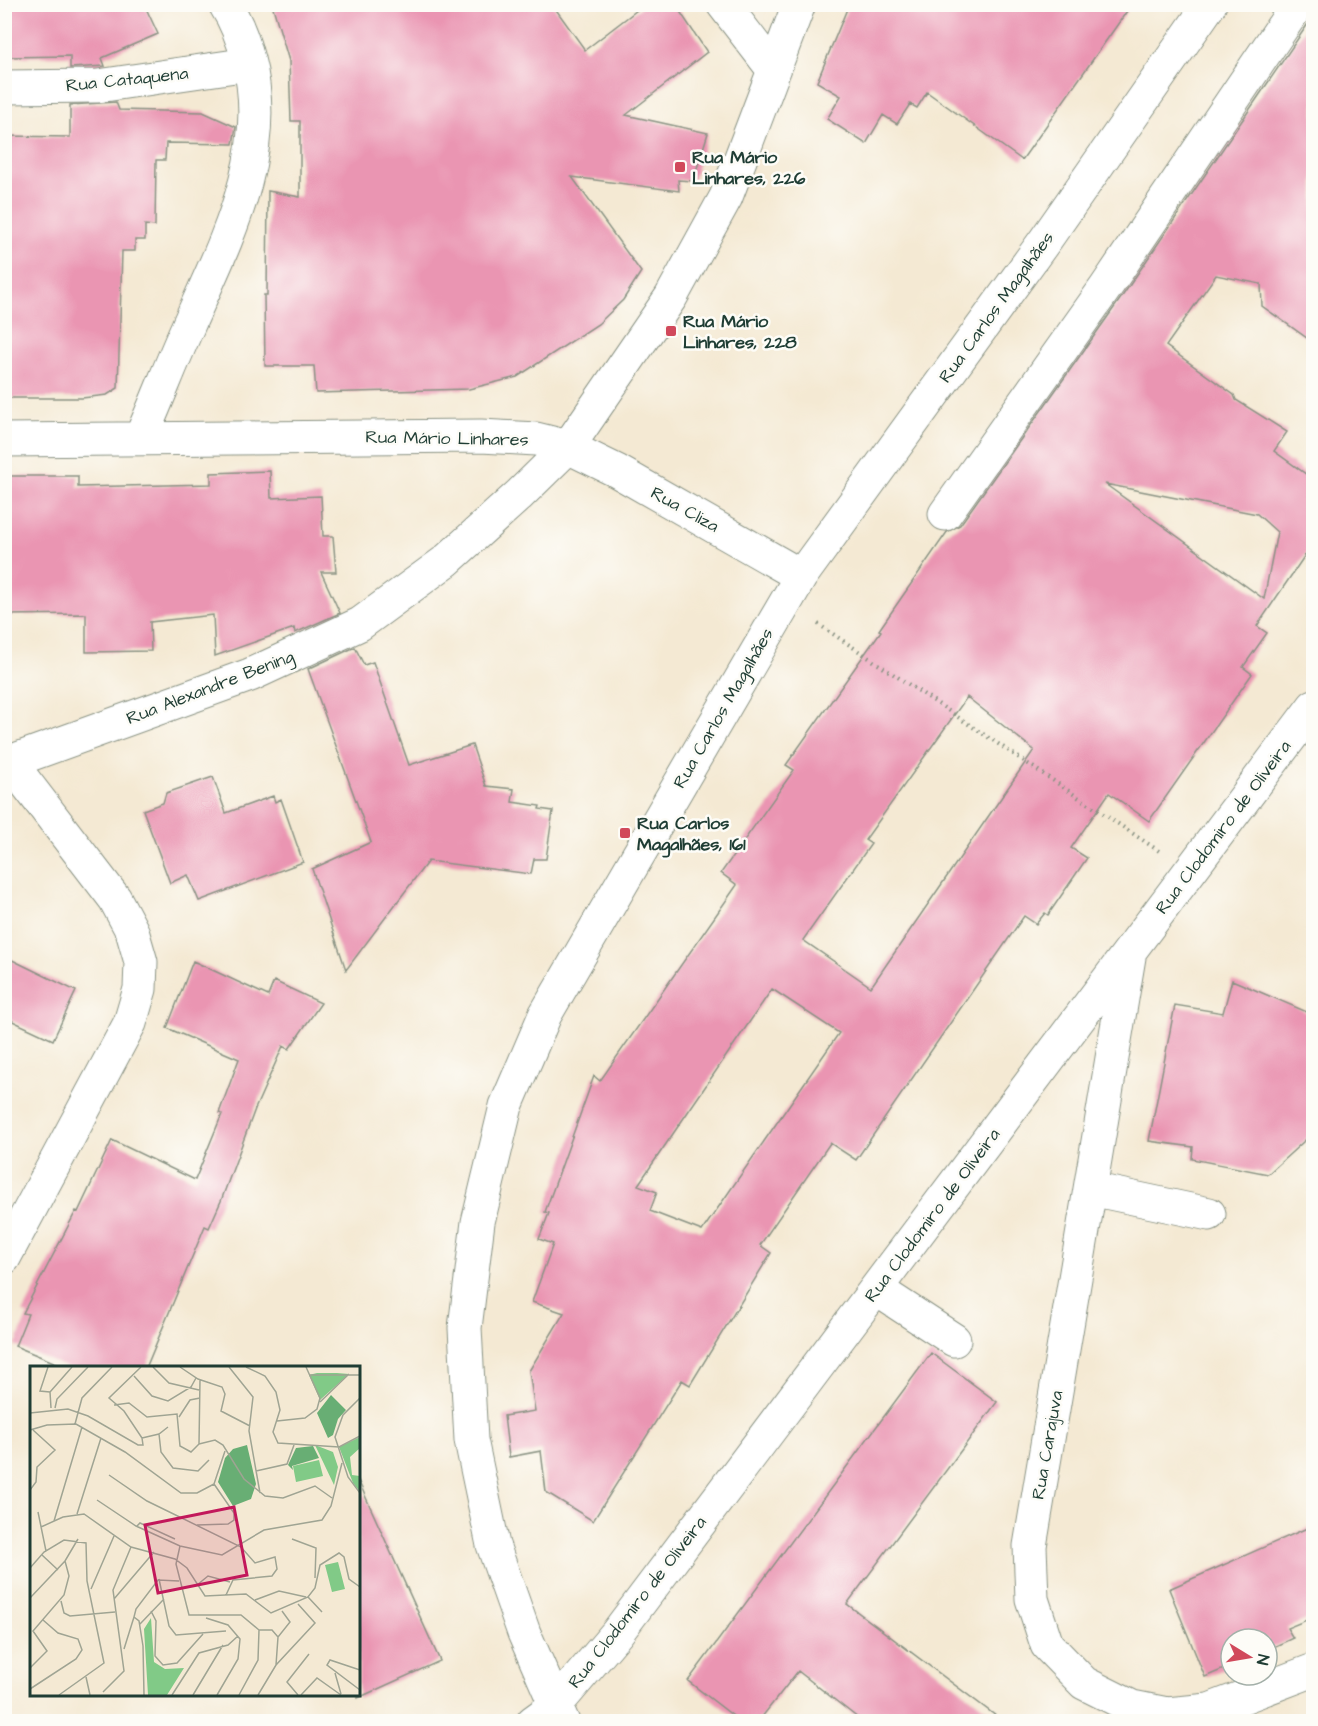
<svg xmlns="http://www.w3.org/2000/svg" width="1318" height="1726" viewBox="0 0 1318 1726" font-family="'Architects Daughter',sans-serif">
	<rect width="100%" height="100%" fill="#fdfcf7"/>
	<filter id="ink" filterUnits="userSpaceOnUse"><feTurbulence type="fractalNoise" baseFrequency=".0167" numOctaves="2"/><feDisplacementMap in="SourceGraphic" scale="12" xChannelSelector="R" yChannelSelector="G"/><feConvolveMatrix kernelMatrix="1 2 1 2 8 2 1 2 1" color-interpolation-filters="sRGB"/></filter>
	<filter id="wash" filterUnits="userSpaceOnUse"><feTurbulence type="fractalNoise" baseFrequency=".008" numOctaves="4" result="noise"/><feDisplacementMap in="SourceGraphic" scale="24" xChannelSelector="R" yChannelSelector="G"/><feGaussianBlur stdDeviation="1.35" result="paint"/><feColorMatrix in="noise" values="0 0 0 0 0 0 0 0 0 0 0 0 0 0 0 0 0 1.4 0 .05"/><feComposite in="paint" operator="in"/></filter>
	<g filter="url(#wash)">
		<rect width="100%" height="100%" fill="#f4e9d3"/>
		<g id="blocks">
			<path fill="#ea95b2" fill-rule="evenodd" d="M4,4H144L158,34L102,58L105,66L70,68V56L4,57Z
				M272,4H552L585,50L645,4H675L707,52L626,115L708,133L693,181L678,180L679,191L572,177L641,272L623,300L598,324L517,377L469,389L316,393L314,366H265L264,295H267L268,191L300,197V121H291L289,61Z
				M849,4H1132L1022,160L927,92L917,108L910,104L897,124L883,115L866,144L827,119L841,96L817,82Z
				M1314,15V343L1262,306L1261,284L1216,275L1166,346L1234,395L1236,400L1287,432L1274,451L1314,480V542L1257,626L1267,633L1243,667L1252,674L1149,821L1109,793L1071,848L1087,858L1048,915L1045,913L1036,924L1024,916L856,1160L830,1143L760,1245L771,1253L690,1385L682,1380L593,1521L546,1492L541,1451L509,1457L504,1416L535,1411L529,1371L564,1313L532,1302L553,1244L539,1239L549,1213L545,1212L594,1076L600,1081L737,885L721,873L794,770L786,765L881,631L879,630L947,532L960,525L1121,298ZM1105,484L1257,514L1277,532L1264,599ZM967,697L1034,750L871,987L803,940L871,844L865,840ZM772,989L839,1033L702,1231L650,1211L657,1192L638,1185Z
				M116,102L119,110L203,112L236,127L233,144L166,143L165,160H156L155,226L145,225V240H135V251H122L118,388L107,395L82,398H4V136L70,137V105Z
				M270,471L271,498L321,496L323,536H333L336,572H321L340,613L295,633L294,628L215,656L213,615L150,622L151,651L86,652V614L4,615V476H78V487L211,484V473Z
				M355,647L364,665L373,662L409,765L472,745L486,786L514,789L512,802L540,806L539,809L553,811L546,859H534L531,874L428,861L346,970L312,869L371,842L308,669Z
				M213,777L226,813L273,796L275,802L281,799L303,862L199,901L188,875L170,883L143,810L163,803L166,793Z
				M4,956L76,991L53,1040L4,1017Z
				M193,961L268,996L274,981L321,1003L289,1049L283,1046L255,1109L221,1201L209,1228L205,1226L146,1368H68L15,1346L28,1314L23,1313L76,1211L78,1212L112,1140L195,1180L222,1114L219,1113L239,1059L167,1028Z
				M1232,980L1314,1015V1132L1268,1174L1192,1159L1193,1147L1149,1141L1175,1005L1223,1013Z
				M931,1353L997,1402L847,1604L1004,1722H863L798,1671L758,1722H741L688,1681Z
				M358,1480L440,1661L358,1698Z
				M1314,1525V1617L1287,1628L1293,1638L1267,1650V1639H1231V1666L1205,1677L1169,1589Z"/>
		</g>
	</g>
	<g filter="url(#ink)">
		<use href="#blocks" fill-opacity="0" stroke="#8a9384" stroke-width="1.5"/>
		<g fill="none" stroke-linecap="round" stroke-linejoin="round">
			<g stroke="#8a9384" stroke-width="35">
				<path id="minor" d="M723,4L773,69
					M4,87L98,86L249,64
					M141,437C158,399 172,361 189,324C226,240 273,152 248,59C243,40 236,21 225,4
					M4,440L481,436L536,439L568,447L617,471L801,576
					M945,514L1106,287L1298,4
					M4,764L250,675L360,624L446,561L519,495L568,447L671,297L726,197L799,4
					M1129,957L1030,1546L1032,1599L1047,1645L1084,1683L1132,1707L1167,1714L1209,1710L1314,1670
					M1091,1189L1209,1214
					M4,1258L130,1023L140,989L141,962L132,931L115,899L10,762
					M876,1289L954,1340
					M533,1722L555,1706L617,1633L1314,706
					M563,1722L524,1633L493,1545L471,1440L465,1328L478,1222L506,1106L545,1015L801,576L1046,239L1210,4"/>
			</g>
			<path stroke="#8a9384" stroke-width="4" stroke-dasharray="1.5 4.5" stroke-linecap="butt" d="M818,624L1159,851"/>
			<use href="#minor" stroke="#fff" stroke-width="33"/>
		</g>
	</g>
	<g fill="#d1495b" stroke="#fdfcf7" stroke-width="2">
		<rect x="674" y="161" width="12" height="12" rx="3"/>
		<rect x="665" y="325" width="12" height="12" rx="3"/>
		<rect x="619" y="827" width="12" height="12" rx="3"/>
	</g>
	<g text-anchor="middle" stroke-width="5" stroke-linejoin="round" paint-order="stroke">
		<g font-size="18" fill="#1f3d34" stroke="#fdfcf7">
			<text transform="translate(127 79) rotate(-6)" y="6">Rua Cataquena</text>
			<text transform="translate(996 307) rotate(-54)" y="6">Rua Carlos Magalhães</text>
			<text transform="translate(447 438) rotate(1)" y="6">Rua Mário Linhares</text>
			<text transform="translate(685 509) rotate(29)" y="6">Rua Cliza</text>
			<text transform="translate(210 687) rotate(-21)" y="6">Rua Alexandre Bening</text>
			<text transform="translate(723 708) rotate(-60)" y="6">Rua Carlos Magalhães</text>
			<text transform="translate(1223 827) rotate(-53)" y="6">Rua Clodomiro de Oliveira</text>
			<text transform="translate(932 1215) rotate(-53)" y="6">Rua Clodomiro de Oliveira</text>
			<text transform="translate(1047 1445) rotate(-80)" y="6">Rua Carajuva</text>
			<text transform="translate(637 1602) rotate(-52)" y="6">Rua Clodomiro de Oliveira</text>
		</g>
		<g font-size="18" font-weight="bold" fill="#1f3d34" stroke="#fdfcf7" text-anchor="start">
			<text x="692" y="163">Rua Mário<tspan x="692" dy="21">Linhares, 226</tspan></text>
			<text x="683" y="327">Rua Mário<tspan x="683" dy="21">Linhares, 228</tspan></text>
			<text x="637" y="829">Rua Carlos<tspan x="637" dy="21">Magalhães, 161</tspan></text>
		</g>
	</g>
	<g transform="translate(30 1366)">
		<rect width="330" height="330" fill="#f4e9d3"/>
		<path d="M287,7H307L319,8L290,34L279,9ZM330,71V82L320,91L322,109L330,110V126L323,117L309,81ZM285,79L303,86L308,101L304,119ZM289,94L293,110L266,116L263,100ZM308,196L315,223L302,226L295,199ZM121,252L124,296L135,303L154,302L137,329H118L114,263Z" fill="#81ca87"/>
		<path d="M301,29L316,44L308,53L303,69L298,72L287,47ZM217,79L226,118L221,133L203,140L188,116L195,92L203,83ZM283,80L289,92L262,100L263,104L258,99L266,82Z" fill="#68ae74"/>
		<path fill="none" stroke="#9fa493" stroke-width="1.5" d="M18,1L10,25L20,26M111,1L79,32L94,45L112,72M123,1L139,17L169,24M150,1L168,13L192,21L195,28L191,45L220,60M199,1L223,31L219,65L230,127M216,1L235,10L246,26L250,44L243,66L248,77L309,81L330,70M279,9H330M104,10L122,30L138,35L161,21L166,12M330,32L313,49L305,71L318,111L330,127M290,36L319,8M84,39L99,37L117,51L147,48L150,80L161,86L169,78L170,14M21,42L20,26L42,1M25,42L27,33L58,1M0,47L38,43L58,50L108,79H113L112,72M149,51L160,34L170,32M247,55L275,52L287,43L290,32L276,1M45,58L52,32L82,1M0,64L17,59L46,58L95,86L151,127H167L184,118M129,68L131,86L143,102L168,105L179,94M112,72L129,68L138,61M169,78L185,74L193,79L214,113L235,130L253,132L285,120L302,132M226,105L257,98L264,79M79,109L117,135L211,181L225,197L245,191L247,203L242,210L203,214L196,229M184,118L195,85M0,124L6,116L7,101L25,84L3,64M67,134L106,160L150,180L192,189L234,164L292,154L301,140L312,97M8,146L16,185M47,148L71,72M24,155L52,61M167,159L198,158L204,154V147L184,118M107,160L110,157L145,173M11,161L33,151L54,148L101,181L145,193L157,202L175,230L216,228L241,247L278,231L285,222L290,199L309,187L314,191L319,213L330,221M262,173L286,182L285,212M150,180L146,198L159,249H211L229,264L228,294L209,329M12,189L28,204M0,202L14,186L34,174L56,177L57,215L74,297L29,329M129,213L139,260L146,269L196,265M167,219L178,210L200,216M61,223L84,170M278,231L292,246M0,232L35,195L48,173M84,233L124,186M225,234L249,225L276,231M31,235L34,247L40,250L85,246M121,245L126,255L125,290L133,299L147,297L173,268M176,252L198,259L210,273L208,293L187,329M110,258L134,233M229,264H242L248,271M94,283L104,251M246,299L248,271L260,256L252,245M0,302L17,285L3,265L34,229L39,210L35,195M330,304L300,294L297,299L330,324M305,307L311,328M56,311L60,329M0,323L46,293L52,284L48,273L28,267L13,254M73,326L94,305L83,224L101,181M114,329L113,280L109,255L104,251L106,243L128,214L149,215M142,329L169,287L198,279L208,270M163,329L193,279M228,329L246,299L285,257L268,238M268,329L257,316L279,288M271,329L287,312L311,329"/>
		<path fill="#c2185b" fill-opacity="0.15" stroke="#c2185b" stroke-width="3" d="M204,141L217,209L128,227L115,159Z"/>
		<rect width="330" height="330" fill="none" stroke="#1f3d34" stroke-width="3"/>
	</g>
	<rect width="1318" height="1726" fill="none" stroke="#fdfcf7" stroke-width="24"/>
	<g transform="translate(1249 1657) rotate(101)"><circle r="28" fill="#fdfcf7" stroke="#a4b0a9" stroke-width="1.5"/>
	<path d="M0-4.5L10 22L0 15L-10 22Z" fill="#d1495b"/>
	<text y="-9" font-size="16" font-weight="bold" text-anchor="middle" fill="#1f3d34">N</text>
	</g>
</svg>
